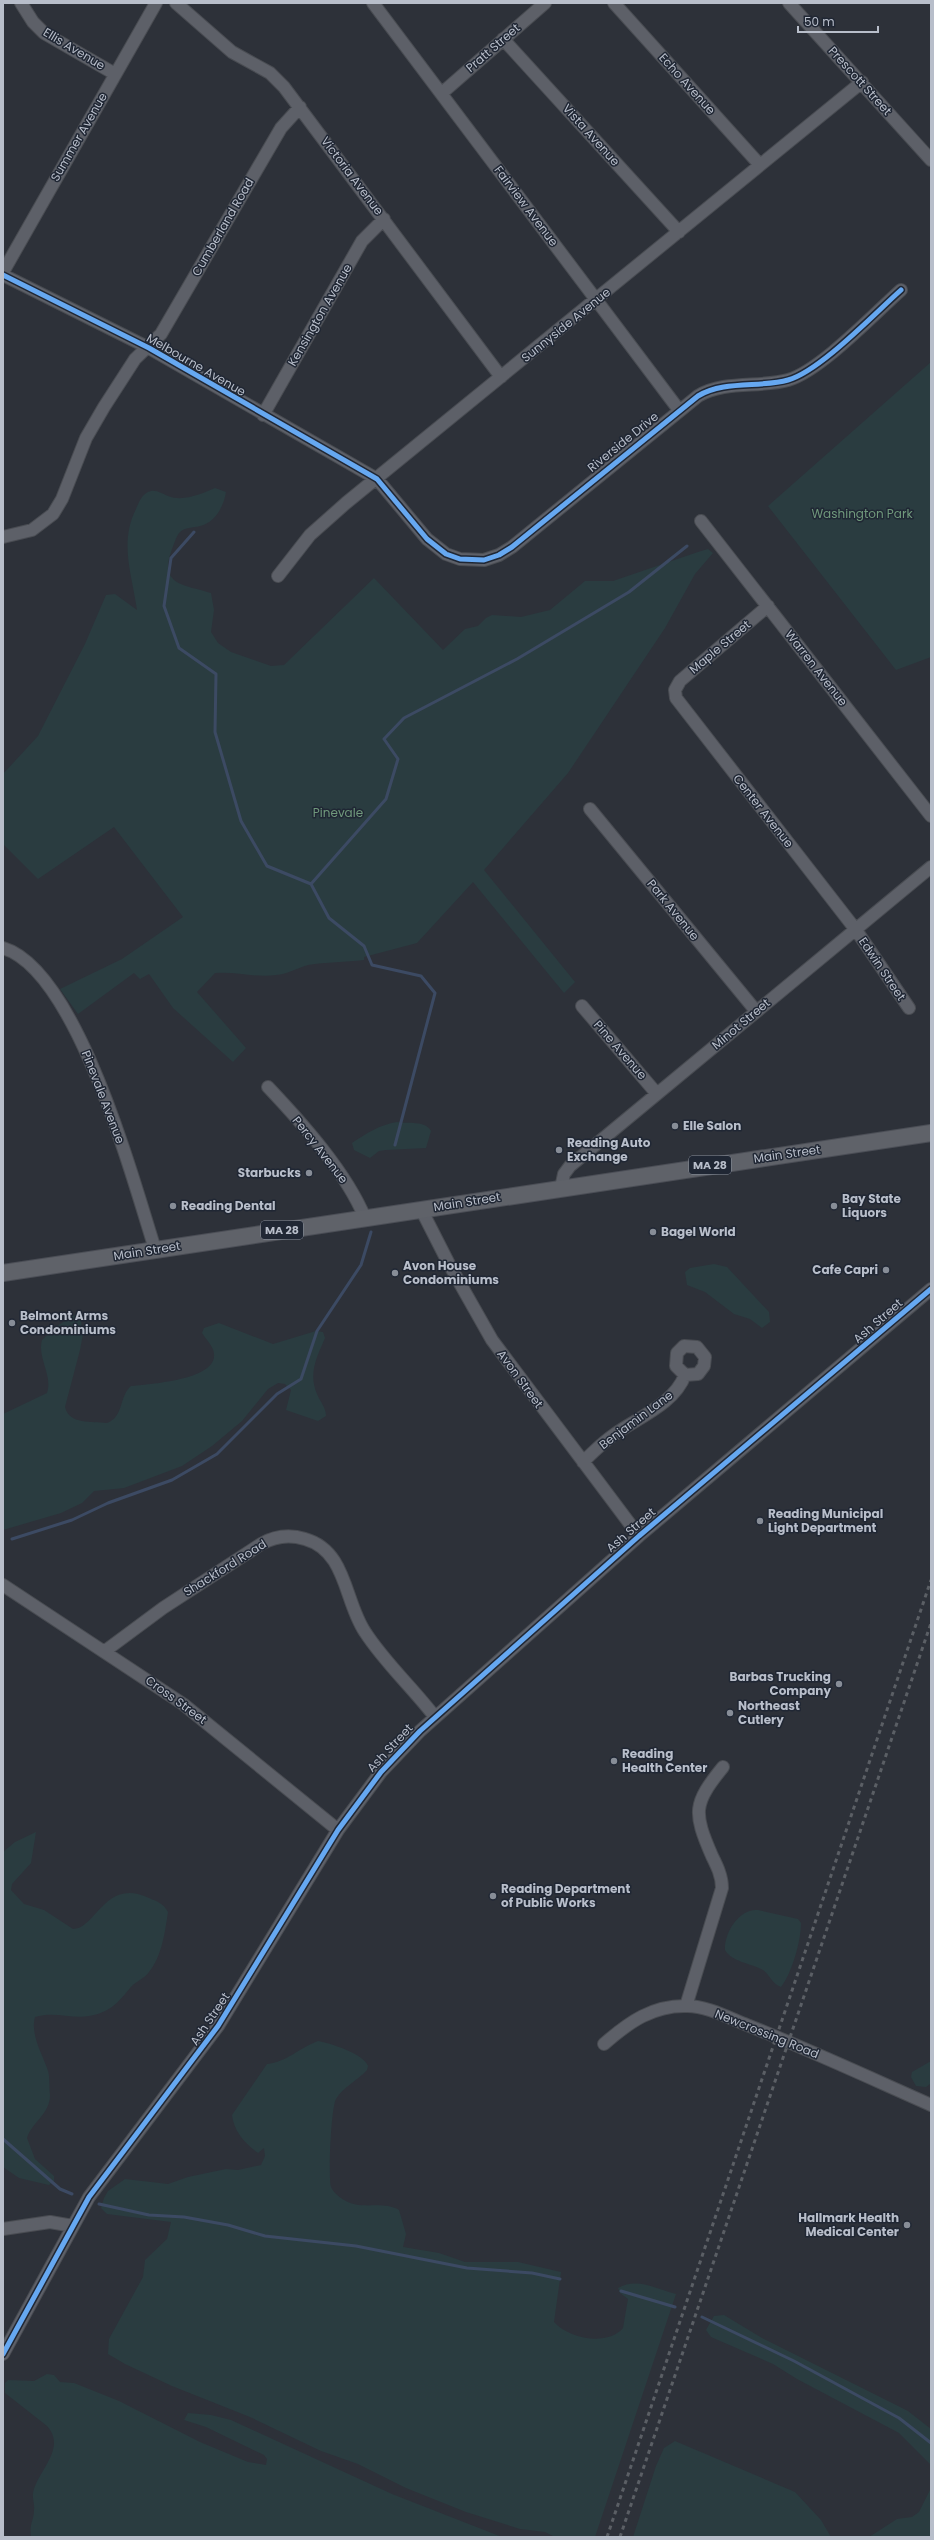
<svg xmlns="http://www.w3.org/2000/svg" width="934" height="2540" viewBox="0 0 934 2540" font-family="Poppins,sans-serif">
	<rect width="100%" height="100%" fill="#2d3139"/>
	<path fill="#2a3c40" d="M931,362V657L896,670L768,506Z
		M215,488L226,492C224,506 215,523 200,526C193,528 185,527 180,532C176,536 173,547 171,552C159,586 187,585 211,593L214,610L211,632L218,643L231,652L271,666L284,665L374,578L443,650L465,629L478,626L486,618L492,615L521,617L550,610L585,581H613L698,552L708,549L713,553L695,574L665,628L568,773L484,870L575,982L564,993L473,882L417,943L364,957V960C346,962 326,962 308,965C297,968 288,974 276,975C255,978 236,971 215,973L197,992L246,1048L233,1062L173,1008L149,974L140,979L134,973L78,1014L60,989L122,959L183,917L114,827L38,879L3,844V774L38,736L85,644L106,595L115,594L137,610C132,574 119,543 136,509C139,502 142,493 151,491C158,490 162,494 168,496C183,502 201,494 215,488Z
		M397,1122C408,1124 425,1120 431,1131L426,1148L386,1150L379,1151L370,1158L354,1150L352,1143C367,1133 379,1125 397,1122Z
		M714,1264L727,1267L769,1312L770,1322L762,1328L750,1319L734,1314L705,1292L687,1285L685,1272L690,1268Z
		M76,1314H80L83,1334L80,1350L65,1407C69,1425 92,1421 107,1423C124,1417 119,1396 131,1386C148,1384 217,1380 214,1354C214,1347 205,1338 202,1333L204,1328L219,1323L273,1344L316,1331L323,1332L325,1338C317,1357 308,1373 317,1394C320,1402 326,1407 326,1416L318,1421L286,1410L291,1390L285,1384L278,1383L268,1389L242,1421L212,1446L182,1466L124,1488L94,1491L82,1503L61,1513L3,1530V1414L47,1393C53,1375 37,1358 42,1340L57,1326Z
		M36,1832L31,1863L12,1884L11,1890L24,1904L44,1910L73,1929C96,1929 105,1877 149,1898C158,1902 163,1903 168,1912C165,1932 162,1956 149,1972C144,1979 136,1981 130,1988C119,2002 109,2013 89,2016C71,2019 54,2011 35,2017C30,2035 43,2055 48,2071C50,2077 49,2088 50,2095C50,2114 32,2122 27,2138L35,2159L54,2176V2181L49,2185L19,2178L3,2167V1852L15,1842Z
		M758,1910L798,1919L801,1923C801,1941 792,1973 781,1987C772,1984 770,1975 763,1970C750,1963 732,1962 725,1950C724,1933 739,1908 758,1910Z
		M318,2041C330,2043 364,2054 368,2066L367,2070C357,2081 343,2087 336,2099C331,2108 328,2176 331,2187C333,2192 339,2197 344,2200C361,2211 382,2200 399,2210L406,2234L403,2247L439,2253L465,2262H518L561,2272L554,2322C568,2338 607,2347 623,2328L628,2299L620,2293L618,2288C637,2277 656,2289 676,2294L595,2537H555L545,2532L520,2529L466,2512L406,2488L358,2464L321,2451L250,2417L172,2386L125,2364L108,2354L109,2339L143,2277L145,2260L167,2239L171,2222L107,2214L101,2208L104,2198L108,2191L125,2179L168,2184L188,2177L226,2169L238,2170L261,2165L265,2156L264,2148L258,2153C244,2143 234,2131 232,2115L267,2064C287,2062 299,2048 318,2041Z
		M931,2061L930,2084L926,2087L916,2086L911,2077L912,2072Z
		M724,2315L762,2338L908,2411L931,2429V2465L899,2433L797,2379L773,2364L711,2337L706,2330L714,2316Z
		M47,2374L54,2375L60,2382L74,2383L119,2401L200,2442L248,2462L266,2465L267,2459L264,2455L206,2427L184,2420L188,2413L211,2415L231,2420L392,2494L502,2537H31C29,2523 34,2521 34,2510C35,2502 31,2498 34,2489C41,2468 66,2447 47,2426L5,2393V2383L8,2380L34,2381Z
		M675,2441L795,2492L821,2520L831,2537H633L656,2466L664,2448Z
		M931,2488V2537H869L897,2519L912,2517L919,2512Z"/>
	<g fill="none" stroke-linecap="round" stroke-linejoin="round">
		<path stroke="#3c4a63" stroke-width="3" d="M194,532L171,558L164,606L179,648L216,674L215,732L241,821L267,866L311,884
			M395,1145L435,993L421,976L372,965L364,946L329,918L311,884L386,799L398,759L384,739L404,718L517,659L629,592L687,546
			M12,1539L72,1520L108,1503L172,1480L217,1454L277,1394L301,1379L317,1331L361,1265L371,1232
			M3,2139L60,2189L72,2194
			M99,2204L149,2215L184,2217L228,2225L265,2236L356,2246L467,2268L532,2273L560,2279
			M621,2291L675,2307
			M702,2317L794,2361L899,2418L931,2443"/>
		<g stroke="#494c52" stroke-width="14">
			<path id="minor" d="M21,3L33,22L44,33L115,74
				M176,3L232,52L270,73L284,87L501,377
				M373,3L679,410
				M614,3L760,165
				M789,3L931,160
				M503,39L679,232
				M442,93L545,3
				M3,272L156,3
				M3,275L149,348L377,479L427,539L446,554L460,559L484,560L499,555L512,547L698,396C724,380 760,388 788,380C820,371 874,314 901,290
				M263,415L362,241L384,219
				M701,521L931,816
				M3,537L32,530L53,514L62,499L86,438L104,407L135,359L161,334L281,128L300,107
				M278,576L310,535L346,503L862,82
				M768,606L680,681L675,690L676,698L856,930L909,1008
				M590,809L756,1011
				M3,948C77,970 133,1180 155,1249
				M582,1006L657,1094
				M268,1087C302,1123 346,1172 365,1218
				M561,1188L564,1174L570,1166L931,867
				M421,1209L449,1264L492,1340L639,1536
				M583,1462C593,1452 603,1442 615,1434C639,1417 674,1404 685,1375L676,1366L677,1353L684,1346L697,1347L705,1357L704,1366L698,1374L685,1375
				M3,1585L183,1704L338,1830
				M105,1651L163,1608L261,1544C275,1536 289,1534 305,1539C347,1551 344,1601 365,1632C385,1663 413,1688 435,1717
				M686,2006L722,1888C722,1876 717,1866 712,1856C693,1812 693,1804 723,1767
				M604,2044C629,2022 653,2005 687,2006C707,2006 729,2018 747,2025C810,2050 870,2078 931,2105
				M3,2229L50,2222L73,2226
				M3,2354L89,2197L218,2026L338,1830L381,1772L420,1731L639,1536L931,1289"/>
		</g>
		<g stroke="#4b4e56" stroke-width="18">
			<path id="major" d="M3,1273L931,1133"/>
		</g>
		<use href="#minor" stroke="#5d6068" stroke-width="12"/>
		<use href="#major" stroke="#5f6269" stroke-width="16"/>
		<path stroke="#5b5f65" stroke-width="3" stroke-dasharray="4 4" stroke-linecap="butt" d="M607,2537L931,1580
			M620,2537L931,1623"/>
		<g stroke="#202734" stroke-width="8">
			<path id="cycleway" d="M3,275L149,348L377,479L427,539L446,554L460,559L484,560L499,555L512,547L698,396C724,380 760,388 788,380C820,371 874,314 901,290
				M3,2354L89,2197L218,2026L338,1830L381,1772L420,1731L639,1536L931,1289"/>
		</g>
		<use href="#cycleway" stroke="#66a8f1" stroke-width="5"/>
	</g>
	<g fill="#878d97" stroke="#202734" stroke-width="1.5">
		<circle cx="675" cy="1126" r="4"/>
		<circle cx="559" cy="1150" r="4"/>
		<circle cx="309" cy="1173" r="4"/>
		<circle cx="173" cy="1206" r="4"/>
		<circle cx="834" cy="1206" r="4"/>
		<circle cx="653" cy="1232" r="4"/>
		<circle cx="886" cy="1270" r="4"/>
		<circle cx="395" cy="1273" r="4"/>
		<circle cx="12" cy="1323" r="4"/>
		<circle cx="760" cy="1521" r="4"/>
		<circle cx="839" cy="1684" r="4"/>
		<circle cx="730" cy="1713" r="4"/>
		<circle cx="614" cy="1761" r="4"/>
		<circle cx="493" cy="1896" r="4"/>
		<circle cx="907" cy="2225" r="4"/>
	</g>
	<g text-anchor="middle" stroke-width="3" stroke-linejoin="round" paint-order="stroke">
		<g fill="#202734" stroke="#8a919d" stroke-width="1">
			<rect x="689" y="1156" width="42" height="18" rx="3"/>
			<rect x="261" y="1221" width="42" height="18" rx="3"/>
		</g>
		<g font-size="11" font-weight="bold" fill="#b8beca">
			<text x="710" y="1169">MA 28</text>
			<text x="282" y="1234">MA 28</text>
		</g>
		<g font-size="12" fill="#b8beca" stroke="#202734">
			<text transform="translate(493 48) rotate(-41)" y="4">Pratt Street</text>
			<text transform="translate(74 49) rotate(31)" y="4">Ellis Avenue</text>
			<text transform="translate(860 81) rotate(48)" y="4">Prescott Street</text>
			<text transform="translate(687 84) rotate(48)" y="4">Echo Avenue</text>
			<text transform="translate(591 135) rotate(48)" y="4">Vista Avenue</text>
			<text transform="translate(79 137) rotate(-60)" y="4">Summer Avenue</text>
			<text transform="translate(352 176) rotate(53)" y="4">Victoria Avenue</text>
			<text transform="translate(526 206) rotate(53)" y="4">Fairview Avenue</text>
			<text transform="translate(223 227) rotate(-60)" y="4">Cumberland Road</text>
			<text transform="translate(320 315) rotate(-60)" y="4">Kensington Avenue</text>
			<text transform="translate(566 325) rotate(-39)" y="4">Sunnyside Avenue</text>
			<text transform="translate(196 365) rotate(30)" y="4">Melbourne Avenue</text>
			<text transform="translate(623 442) rotate(-39)" y="4">Riverside Drive</text>
			<text transform="translate(720 647) rotate(-40)" y="4">Maple Street</text>
			<text transform="translate(816 668) rotate(52)" y="4">Warren Avenue</text>
			<text transform="translate(763 811) rotate(52)" y="4">Center Avenue</text>
			<text transform="translate(673 910) rotate(51)" y="4">Park Avenue</text>
			<text transform="translate(882 969) rotate(56)" y="4">Edwin Street</text>
			<text transform="translate(741 1024) rotate(-40)" y="4">Minot Street</text>
			<text transform="translate(620 1050) rotate(49)" y="4">Pine Avenue</text>
			<text transform="translate(103 1097) rotate(69)" y="4">Pinevale Avenue</text>
			<text transform="translate(320 1150) rotate(52)" y="4">Percy Avenue</text>
			<text transform="translate(787 1154) rotate(-8)" y="4">Main Street</text>
			<text transform="translate(467 1202) rotate(-9)" y="4">Main Street</text>
			<text transform="translate(147 1251) rotate(-9)" y="4">Main Street</text>
			<text transform="translate(878 1321) rotate(-41)" y="4">Ash Street</text>
			<text transform="translate(520 1379) rotate(54)" y="4">Avon Street</text>
			<text transform="translate(636 1420) rotate(-37)" y="4">Benjamin Lane</text>
			<text transform="translate(631 1530) rotate(-41)" y="4">Ash Street</text>
			<text transform="translate(225 1568) rotate(-32)" y="4">Shackford Road</text>
			<text transform="translate(176 1700) rotate(36)" y="4">Cross Street</text>
			<text transform="translate(390 1748) rotate(-47)" y="4">Ash Street</text>
			<text transform="translate(210 2019) rotate(-56)" y="4">Ash Street</text>
			<text transform="translate(767 2034) rotate(22)" y="4">Newcrossing Road</text>
		</g>
		<g font-size="12" fill="#70997c" stroke="#202734">
			<text x="862" y="518">Washington Park</text>
			<text x="338" y="817">Pinevale</text>
		</g>
		<g font-size="12" font-weight="bold" fill="#b8beca" stroke="#202734" text-anchor="start">
			<text x="683" y="1130">Elle Salon</text>
			<text x="567" y="1147">Reading Auto<tspan x="567" dy="14">Exchange</tspan></text>
			<text x="301" y="1177" text-anchor="end">Starbucks</text>
			<text x="842" y="1203">Bay State<tspan x="842" dy="14">Liquors</tspan></text>
			<text x="181" y="1210">Reading Dental</text>
			<text x="661" y="1236">Bagel World</text>
			<text x="403" y="1270">Avon House<tspan x="403" dy="14">Condominiums</tspan></text>
			<text x="878" y="1274" text-anchor="end">Cafe Capri</text>
			<text x="20" y="1320">Belmont Arms<tspan x="20" dy="14">Condominiums</tspan></text>
			<text x="768" y="1518">Reading Municipal<tspan x="768" dy="14">Light Department</tspan></text>
			<text x="831" y="1681" text-anchor="end">Barbas Trucking<tspan x="831" dy="14">Company</tspan></text>
			<text x="738" y="1710">Northeast<tspan x="738" dy="14">Cutlery</tspan></text>
			<text x="622" y="1758">Reading<tspan x="622" dy="14">Health Center</tspan></text>
			<text x="501" y="1893">Reading Department<tspan x="501" dy="14">of Public Works</tspan></text>
			<text x="899" y="2222" text-anchor="end">Hallmark Health<tspan x="899" dy="14">Medical Center</tspan></text>
		</g>
	</g>
	<rect width="934" height="2540" fill="none" stroke="#b8beca" stroke-width="8"/>
	<path d="M798 26v6h80v-6" fill="none" stroke="#b8beca" stroke-width="2"/>
	<text x="804" y="26" font-size="12" fill="#b8beca" stroke="#202734" stroke-width="3" paint-order="stroke">50 m</text>
</svg>
